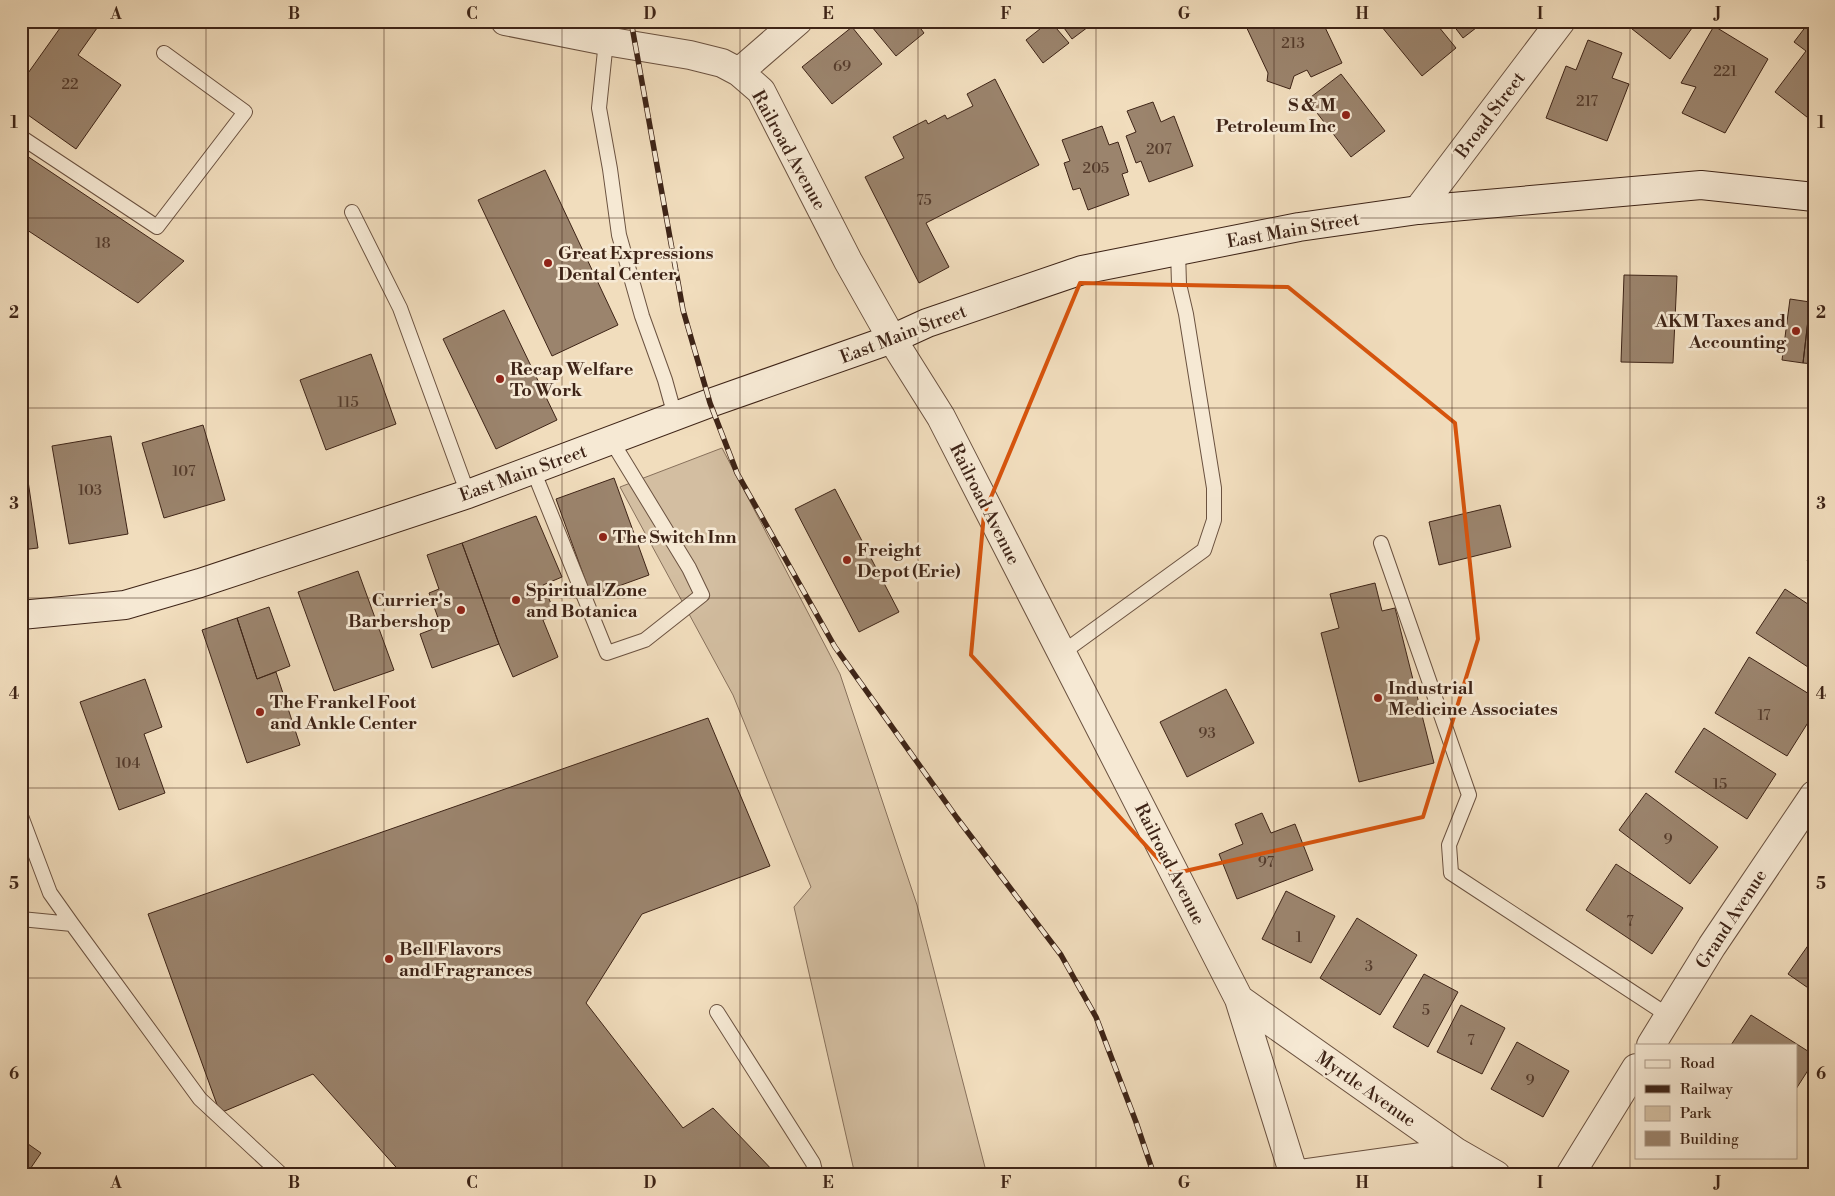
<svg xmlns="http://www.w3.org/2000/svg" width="1835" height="1196" viewBox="0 0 1835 1196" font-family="'Libre Bodoni',serif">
	<rect width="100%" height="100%" fill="#f1ddbd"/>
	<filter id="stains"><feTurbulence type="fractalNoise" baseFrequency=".004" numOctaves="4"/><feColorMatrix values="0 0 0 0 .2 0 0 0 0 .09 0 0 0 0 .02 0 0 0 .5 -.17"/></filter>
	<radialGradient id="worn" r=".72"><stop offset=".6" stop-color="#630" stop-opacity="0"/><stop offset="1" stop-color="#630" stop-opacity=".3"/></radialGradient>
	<path fill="#d3bea1" stroke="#88715c" d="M722,448L840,674L917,905L987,1175H855L794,907L811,887L733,695L620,487Z"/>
	<path fill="#9b846d" stroke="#3e2417" d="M65,21H102L78,55L121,85L76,149L21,110V83Z
		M867,21H915L924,33L896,56Z
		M1050,21L1069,43L1043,63L1026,40Z
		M1059,21H1096L1072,39Z
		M1239,21H1322L1342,63L1311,77L1307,70L1294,76L1290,89L1267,81L1268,73L1244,22L1240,24Z
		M1377,21H1434L1456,48L1422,76Z
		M1450,21H1485L1463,38Z
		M1622,21H1697L1670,59Z
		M1810,21H1814V119L1812,121L1775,92L1806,51L1794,42Z
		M1714,26L1768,59L1725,133L1682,113L1696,87L1681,83Z
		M852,27L882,64L832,104L802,67Z
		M1588,40L1622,53L1612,78L1629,84L1607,141L1546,118L1566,66L1576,70Z
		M1341,74L1385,131L1351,157L1307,100Z
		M995,79L1039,165L926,223L949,267L919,283L865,177L904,158L893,137L926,120L928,124L945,115L947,119L973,106L967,94Z
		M1153,102L1161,122L1174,116L1193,166L1149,182L1141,161L1136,163L1126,136L1136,132L1127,111Z
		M1102,126L1109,145L1118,142L1128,172L1122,174L1129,195L1088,210L1080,188L1073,190L1064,163L1070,161L1062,140Z
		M21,152L184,261L138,303L21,226Z
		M545,170L618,325L552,356L478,200Z
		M1624,275L1677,276L1673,363L1621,362Z
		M1813,278H1814V364L1803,363Z
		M1790,299L1810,302L1803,363L1782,360Z
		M504,310L557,420L496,449L443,339Z
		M371,354L396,424L326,450L300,380Z
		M203,425L225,500L164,518L142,443Z
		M111,436L128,534L69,544L52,446Z
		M24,454L38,548L21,550V455Z
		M614,478L649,575L591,596L556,499Z
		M835,489L899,612L859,632L795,509Z
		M1500,505L1511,547L1439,565L1429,522Z
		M536,516L562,577L543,585L556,615L543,620L558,657L513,677L499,644L462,543Z
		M462,543L499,644L432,668L420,634L441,626L429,593L439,589L427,555Z
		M1814,551V566L1807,561Z
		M358,571L394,670L334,691L298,592Z
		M1375,583L1382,611L1395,608L1434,763L1359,782L1321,633L1339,628L1330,594Z
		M1785,589L1814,608V671L1756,633Z
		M269,607L290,666L257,679L237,618Z
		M237,618L257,679L276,672L300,745L247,763L202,630Z
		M1749,657L1814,697V713L1787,756L1715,713Z
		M145,679L162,727L144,734L165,793L119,810L80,702Z
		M1226,689L1254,743L1187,777L1160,722Z
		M708,718L770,866L642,914L586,1003L683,1128L713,1108L777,1175H403L313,1074L220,1113L148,914Z
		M1704,728L1776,774L1747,819L1675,772Z
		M1646,793L1718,847L1690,884L1619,830Z
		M1262,813L1271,833L1295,824L1313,870L1237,899L1219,854L1243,844L1235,824Z
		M1616,864L1683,908L1652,954L1586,910Z
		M1286,891L1335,916L1311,963L1262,939Z
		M1357,918L1417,955L1380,1015L1320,978Z
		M1814,937V992L1788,974Z
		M1424,974L1458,992L1428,1047L1393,1027Z
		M1461,1005L1505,1028L1482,1074L1437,1052Z
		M1751,1015L1814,1055V1061L1796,1089V1045H1731Z
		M1517,1042L1569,1071L1543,1117L1491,1089Z
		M21,1139L41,1153L26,1175H21Z"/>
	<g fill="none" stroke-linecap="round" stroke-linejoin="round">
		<g stroke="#6b5240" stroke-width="16">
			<path id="service" d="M606,41L599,108L610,169L619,235L642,316L665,380L675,416
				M21,137L157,227L245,112L164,53
				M352,212L400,308L468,494
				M533,470L607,653L645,640L702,595L689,568L611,440
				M1381,543L1469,795L1449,845L1451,873L1669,1016
				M1062,653L1204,550L1214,520V488L1186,314L1179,284L1178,251
				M21,816L50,893L72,924L200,1099L282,1175
				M21,919L72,924
				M717,1012L813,1163L816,1175"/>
		</g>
		<g stroke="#6b5240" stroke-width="30">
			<path id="minor" d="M505,21L606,41L690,55L722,63L739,72L761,91L848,261L892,339L941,417L1239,999L1294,1175
				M739,72L798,21
				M1418,210L1561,21
				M1239,999L1456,1152L1496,1175
				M1651,1045L1712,946L1814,795
				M1292,1175L1456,1152
				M1570,1175L1636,1068"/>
		</g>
		<g stroke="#3e2417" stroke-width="30">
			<path id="secondary" d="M21,615L125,605L200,583L468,494L710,403L892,339L927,323L1082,270L1299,227L1418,210L1701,185L1814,197"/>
		</g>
		<use href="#service" stroke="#f6e9d4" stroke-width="14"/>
		<use href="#minor" stroke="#f6e9d4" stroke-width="28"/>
		<use href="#secondary" stroke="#f6e9d4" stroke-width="28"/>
		<g stroke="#3e2417" stroke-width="5.5">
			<path id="rail" d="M631,21L683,310L710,403L737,473L835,647L957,818L1061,955L1096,1017L1136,1122L1154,1175"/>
		</g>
		<use href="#rail" stroke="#f6e9d4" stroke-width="4" stroke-dasharray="11" stroke-linecap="butt"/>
	</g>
	<path fill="none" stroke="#d7540d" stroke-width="4" stroke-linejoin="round" d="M1080,283L1288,287L1455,423L1478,639L1423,817L1172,874L971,655L984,514Z"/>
	<path fill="none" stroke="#3e2417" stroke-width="1" stroke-opacity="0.55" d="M206,21V1175M384,21V1175M562,21V1175M740,21V1175M918,21V1175M1096,21V1175M1274,21V1175M1452,21V1175M1630,21V1175M21,218H1814M21,408H1814M21,598H1814M21,788H1814M21,978H1814"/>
	<g fill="#8f2418" stroke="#f6e9d4" stroke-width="2">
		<circle cx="1346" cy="115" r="5"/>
		<circle cx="548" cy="263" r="5"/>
		<circle cx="1796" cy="331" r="5"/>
		<circle cx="500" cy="379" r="5"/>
		<circle cx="603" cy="537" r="5"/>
		<circle cx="847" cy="560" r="5"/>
		<circle cx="516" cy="600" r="5"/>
		<circle cx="461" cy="610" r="5"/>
		<circle cx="1378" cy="698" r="5"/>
		<circle cx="260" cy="712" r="5"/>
		<circle cx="389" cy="959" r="5"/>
	</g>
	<g text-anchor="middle" stroke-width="5" stroke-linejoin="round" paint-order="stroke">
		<g font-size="15" fill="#553c2c">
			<text x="1293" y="48">213</text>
			<text x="842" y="71">69</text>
			<text x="1725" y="76">221</text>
			<text x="70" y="89">22</text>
			<text x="1587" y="106">217</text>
			<text x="1159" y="154">207</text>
			<text x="1096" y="173">205</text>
			<text x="924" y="205">75</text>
			<text x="103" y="248">18</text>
			<text x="348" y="407">115</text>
			<text x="184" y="476">107</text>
			<text x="90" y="495">103</text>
			<text x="1764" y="720">17</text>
			<text x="1207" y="738">93</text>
			<text x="128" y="768">104</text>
			<text x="1720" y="789">15</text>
			<text x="1668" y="844">9</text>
			<text x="1266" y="867">97</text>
			<text x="1630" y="926">7</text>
			<text x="1299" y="942">1</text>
			<text x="1369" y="971">3</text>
			<text x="1426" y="1015">5</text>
			<text x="1471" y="1045">7</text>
			<text x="1530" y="1085">9</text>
		</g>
		<g font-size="18" font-weight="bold" fill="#3e2417" stroke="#f6e9d4" text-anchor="start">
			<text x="1336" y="111" text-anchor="end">S &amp; M<tspan x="1336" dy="21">Petroleum Inc</tspan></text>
			<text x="558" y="259">Great Expressions<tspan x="558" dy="21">Dental Center</tspan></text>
			<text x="1786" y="327" text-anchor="end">AKM Taxes and<tspan x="1786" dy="21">Accounting</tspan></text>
			<text x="510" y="375">Recap Welfare<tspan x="510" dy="21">To Work</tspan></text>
			<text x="613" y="543">The Switch Inn</text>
			<text x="857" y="556">Freight<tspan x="857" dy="21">Depot (Erie)</tspan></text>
			<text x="526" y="596">Spiritual Zone<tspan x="526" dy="21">and Botanica</tspan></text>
			<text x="451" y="606" text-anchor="end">Currier's<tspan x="451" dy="21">Barbershop</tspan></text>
			<text x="1388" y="694">Industrial<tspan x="1388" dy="21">Medicine Associates</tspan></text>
			<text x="270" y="708">The Frankel Foot<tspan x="270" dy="21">and Ankle Center</tspan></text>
			<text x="399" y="955">Bell Flavors<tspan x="399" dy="21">and Fragrances</tspan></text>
		</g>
		<g font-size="18" fill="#3e2417" stroke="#f6e9d4">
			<text transform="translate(1490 115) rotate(-53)" y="6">Broad Street</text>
			<text transform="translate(789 150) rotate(61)" y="6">Railroad Avenue</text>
			<text transform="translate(1293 230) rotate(-10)" y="6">East Main Street</text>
			<text transform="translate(903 334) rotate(-21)" y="6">East Main Street</text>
			<text transform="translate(523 473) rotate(-20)" y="6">East Main Street</text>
			<text transform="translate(985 504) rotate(63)" y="6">Railroad Avenue</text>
			<text transform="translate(1170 864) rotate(63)" y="6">Railroad Avenue</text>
			<text transform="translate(1731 919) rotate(-57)" y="6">Grand Avenue</text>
			<text transform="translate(1366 1089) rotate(35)" y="6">Myrtle Avenue</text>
		</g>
	</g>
	<rect width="1835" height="1196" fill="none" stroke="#f1ddbd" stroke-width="55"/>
	<rect x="1635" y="1044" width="162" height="115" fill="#f6e9d4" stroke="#ac9a88"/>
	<rect x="1645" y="1060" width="25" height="8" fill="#f6e9d4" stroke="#ac9a88"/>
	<text x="1680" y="1068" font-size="15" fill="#3e2417">Road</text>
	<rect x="1645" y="1085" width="25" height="8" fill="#3e2417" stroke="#ac9a88"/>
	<text x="1680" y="1094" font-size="15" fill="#3e2417">Railway</text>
	<rect x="1645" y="1106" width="25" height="15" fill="#d3bea1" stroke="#ac9a88"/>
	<text x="1680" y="1118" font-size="15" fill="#3e2417">Park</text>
	<rect x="1645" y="1131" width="25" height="15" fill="#9b846d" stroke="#ac9a88"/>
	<text x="1680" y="1144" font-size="15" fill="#3e2417">Building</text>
	<rect x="28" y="28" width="1780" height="1140" fill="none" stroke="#3e2417" stroke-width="2"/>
	<g font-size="16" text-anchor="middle" font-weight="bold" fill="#3e2417">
		<text x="116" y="19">A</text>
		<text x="294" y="19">B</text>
		<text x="472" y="19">C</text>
		<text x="650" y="19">D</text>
		<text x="828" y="19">E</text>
		<text x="1006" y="19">F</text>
		<text x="1184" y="19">G</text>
		<text x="1362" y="19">H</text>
		<text x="1540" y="19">I</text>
		<text x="1718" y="19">J</text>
		<text x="14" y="128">1</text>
		<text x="1821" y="128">1</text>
		<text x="14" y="318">2</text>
		<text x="1821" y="318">2</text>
		<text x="14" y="509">3</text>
		<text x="1821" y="509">3</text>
		<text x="14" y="699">4</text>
		<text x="1821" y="699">4</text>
		<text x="14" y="889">5</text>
		<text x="1821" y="889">5</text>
		<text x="14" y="1079">6</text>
		<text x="1821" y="1079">6</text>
		<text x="116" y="1188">A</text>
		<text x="294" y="1188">B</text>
		<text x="472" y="1188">C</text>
		<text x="650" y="1188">D</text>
		<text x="828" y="1188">E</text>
		<text x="1006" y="1188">F</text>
		<text x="1184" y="1188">G</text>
		<text x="1362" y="1188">H</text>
		<text x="1540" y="1188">I</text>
		<text x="1718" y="1188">J</text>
	</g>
	<rect width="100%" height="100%" filter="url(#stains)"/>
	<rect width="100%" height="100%" fill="url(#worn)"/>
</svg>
